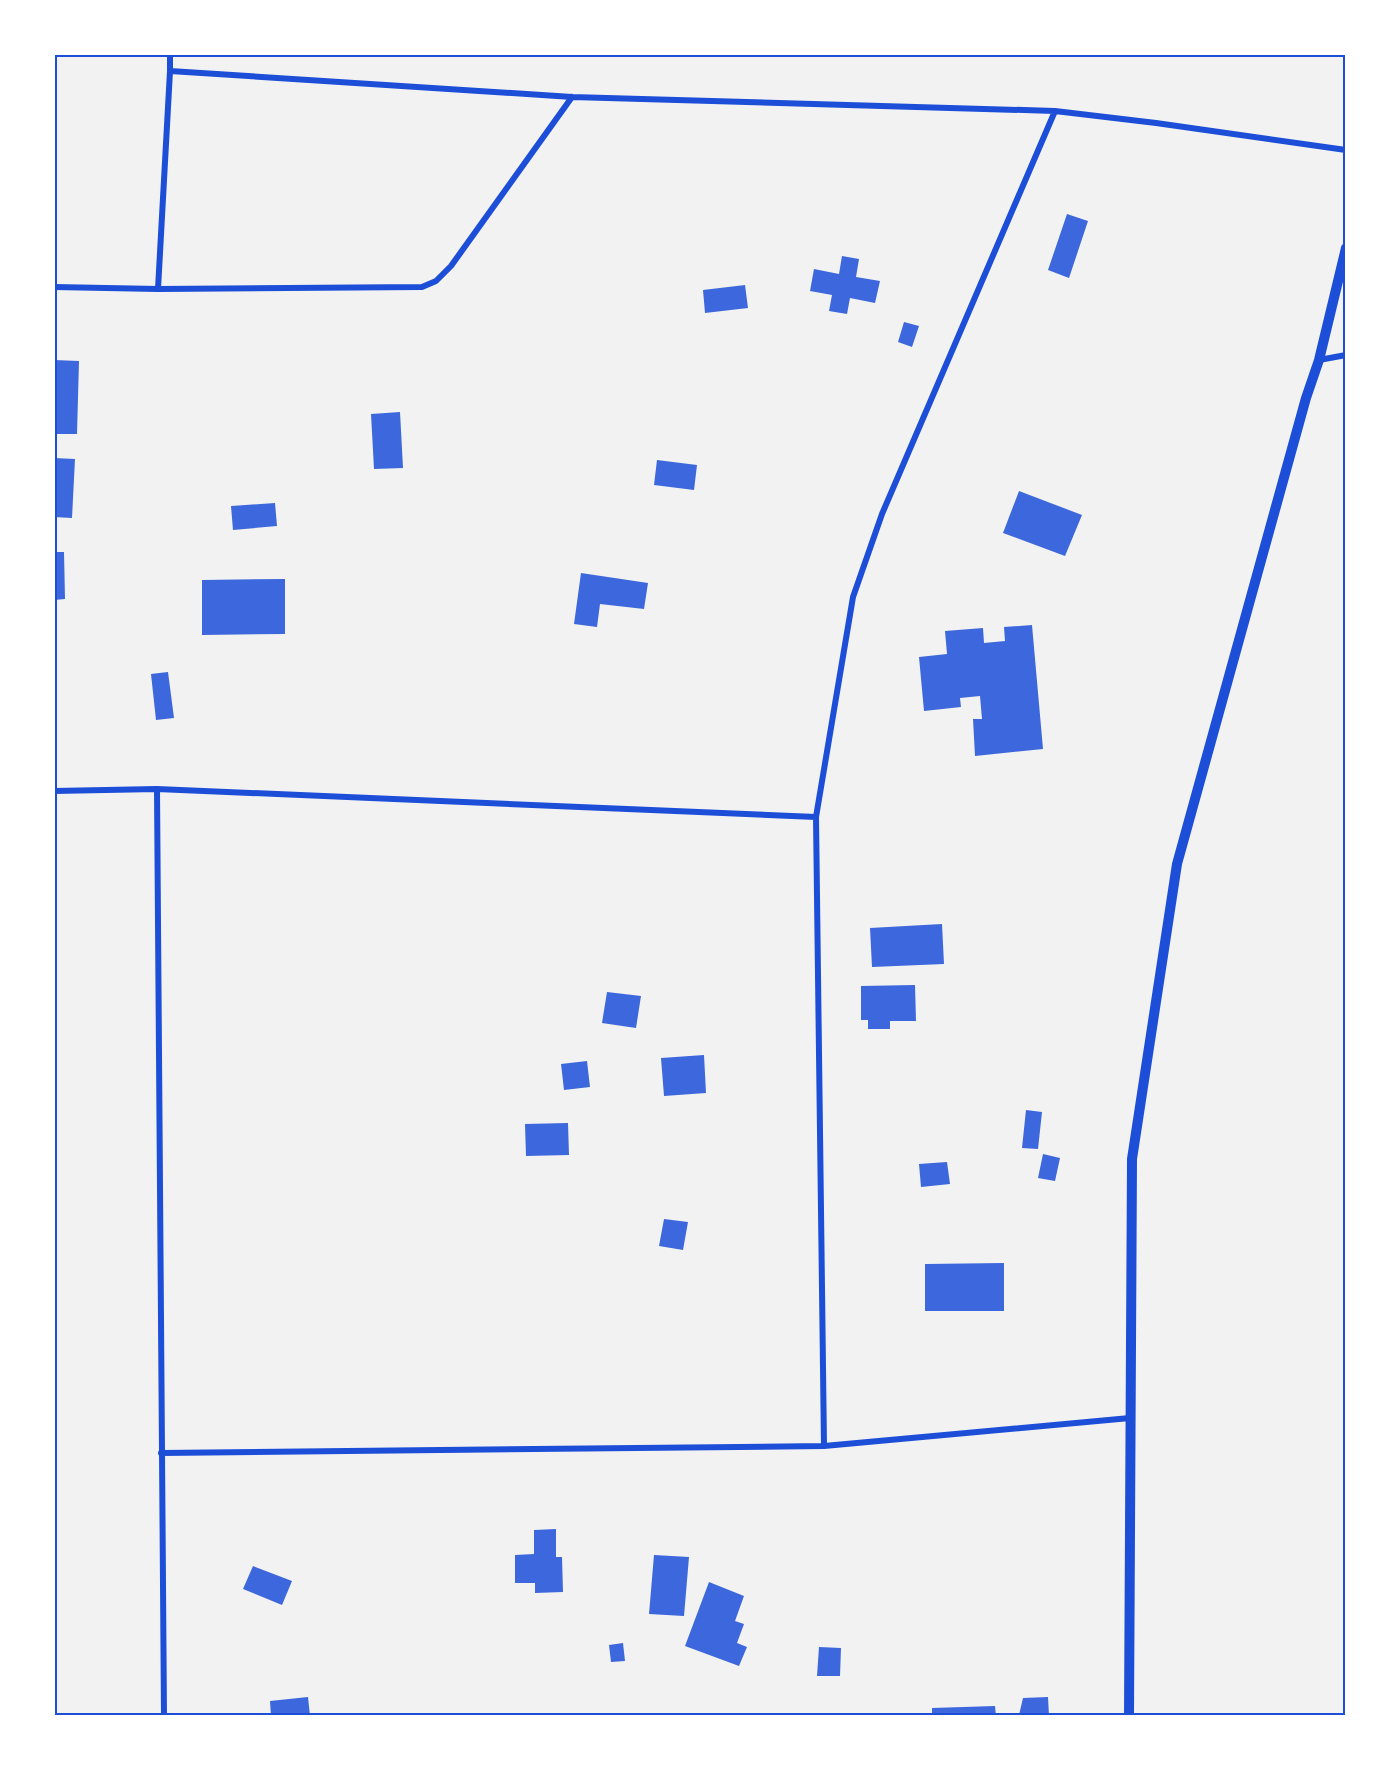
<svg xmlns="http://www.w3.org/2000/svg" width="1400" height="1770" viewBox="0 0 1400 1770" font-family="'DM Sans',sans-serif">
	<rect width="100%" height="100%" fill="#f2f2f2"/>
	<path fill="#3d67dc" d="M1067,214L1088,221L1069,278L1048,270Z
		M842,256L859,259L856,277L880,281L875,303L850,298L847,314L829,311L832,295L810,291L814,269L839,274Z
		M745,285L748,308L705,313L703,290Z
		M904,322L919,326L912,347L898,342Z
		M54,360L79,361L77,434H54Z
		M400,412L403,468L374,469L371,414Z
		M54,458L75,459L72,518L54,517Z
		M657,460L697,465L694,490L654,485Z
		M1019,491L1082,515L1065,556L1003,533Z
		M275,503L277,526L233,530L231,506Z
		M54,552H64L65,599L54,600Z
		M581,573L648,583L644,609L600,604L597,627L574,624Z
		M285,579V634L202,635V580Z
		M1032,625L1043,749L975,756L973,719H982L980,696L960,698L961,707L924,711L919,657L947,654L945,631L983,628L984,643L1005,641L1004,627Z
		M168,672L174,718L156,720L151,674Z
		M942,924L944,964L872,967L870,928Z
		M915,985L916,1021H890V1029H868V1020H861V986Z
		M607,992L641,996L636,1028L602,1023Z
		M704,1055L706,1093L664,1096L661,1058Z
		M587,1061L590,1087L564,1090L561,1064Z
		M1026,1110L1042,1112L1038,1149L1022,1148Z
		M568,1123L569,1155L526,1156L525,1124Z
		M1043,1154L1060,1158L1055,1181L1038,1178Z
		M947,1162L950,1184L921,1187L919,1164Z
		M664,1219L688,1222L683,1250L659,1246Z
		M1004,1263V1311H925V1264Z
		M556,1529V1557H562L563,1592L535,1593V1583H515V1555L534,1554V1530Z
		M654,1555L689,1557L684,1616L649,1614Z
		M253,1566L292,1581L282,1605L243,1589Z
		M709,1582L744,1596L735,1621L744,1624L737,1643L747,1647L739,1666L685,1646Z
		M623,1643L625,1661L611,1662L609,1645Z
		M819,1647L841,1648L840,1676H817Z
		M308,1697L310,1716H271L270,1701Z
		M1048,1697L1049,1716L1019,1715L1023,1698Z
		M995,1706L996,1716H932V1708Z"/>
	<g fill="none" stroke-linecap="round" stroke-linejoin="round">
		<path stroke="#1d4ed8" stroke-width="6" d="M170,71V54
			M54,287L158,289L170,71L572,97L1055,111L1156,123L1346,150
			M158,289L422,287L436,281L451,266L572,97
			M1319,360L1346,355
			M157,789L164,1716
			M54,791L157,789L816,817L824,1446L1130,1418
			M816,817L853,597L882,514L1055,111
			M161,1453L824,1446"/>
		<path stroke="#1d4ed8" stroke-width="10" d="M1129,1716L1132,1159L1177,864L1306,398L1319,360L1346,248"/>
	</g>
	<rect width="1400" height="1770" fill="none" stroke="#ffffff" stroke-width="111"/>
	<rect x="56" y="56" width="1288" height="1658" fill="none" stroke="#1d4ed8" stroke-width="2"/>
</svg>
